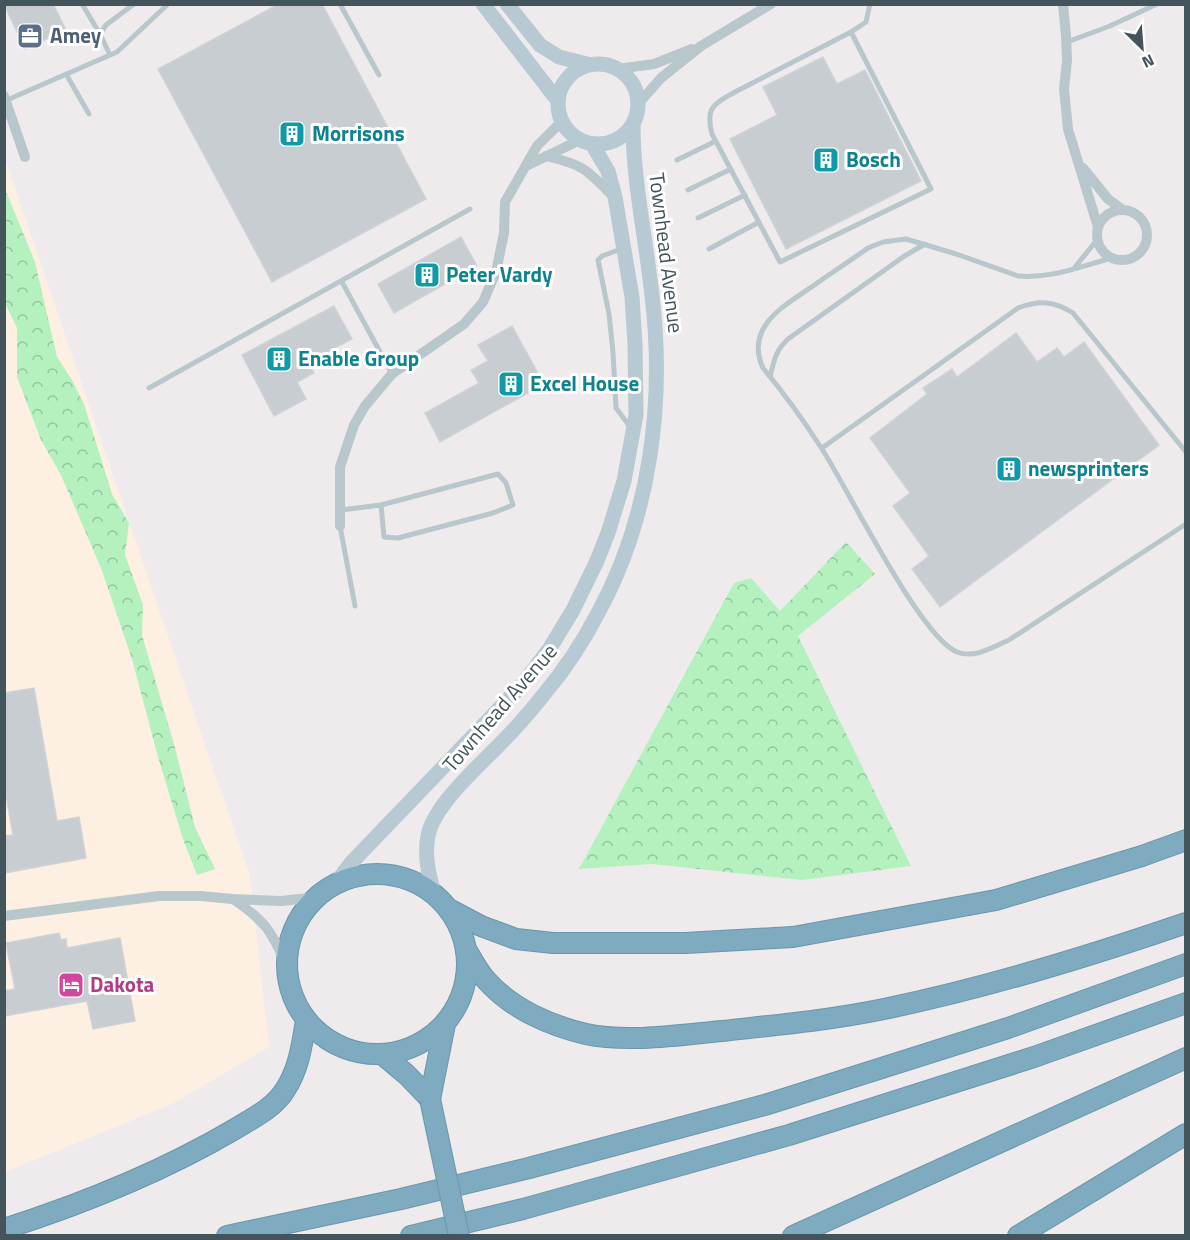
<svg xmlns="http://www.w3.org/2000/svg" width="1190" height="1240" viewBox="0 0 1190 1240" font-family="'Titillium Web',sans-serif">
	<defs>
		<pattern id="forest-crowns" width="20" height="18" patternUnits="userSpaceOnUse" patternTransform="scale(1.5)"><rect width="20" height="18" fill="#b4f1bf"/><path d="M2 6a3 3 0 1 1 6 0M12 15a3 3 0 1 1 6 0" fill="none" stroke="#94c69e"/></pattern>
	</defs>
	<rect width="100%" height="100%" fill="#efebec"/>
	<path fill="#fdefe1" d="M4,156L250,876L269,1047L172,1104L5,1172Z"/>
	<path fill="url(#forest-crowns)" d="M5,189L35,262L57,357L72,380L84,404L112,494L129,523L125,555L143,605L142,635L174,744L195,827L215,869L197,875L183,839L158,757L132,659L101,568L61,475L41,440L17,377V328L5,303Z
		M846,542L875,574L798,636L911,866L802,880L652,864L579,869L734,583L751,578L780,611Z"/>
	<path fill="#c7cdd1" stroke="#cfd3d8" stroke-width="1.5" d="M4,4H53L66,30L25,49Z
		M279,4H322L426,199L272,282L158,69Z
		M823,57L837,84L865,70L921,181L786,249L730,139L777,115L763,87Z
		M461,237L477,266L394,313L378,284Z
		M334,306L352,339L308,362L314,373L297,382L306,399L274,416L242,355Z
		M512,326L544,384L440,442L425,413L479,383L471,370L488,361L478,345Z
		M1016,333L1037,362L1057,348L1064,357L1084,342L1159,445L940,607L912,569L929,556L893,506L910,493L870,438L927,394L923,388L952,369L957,377Z
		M34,688L57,821L79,817L86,858L4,873V836L13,835L4,784V693Z
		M59,933L61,940L66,939L67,948L120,938L135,1021L93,1029L87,1001L4,1016V991L15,989L6,943Z"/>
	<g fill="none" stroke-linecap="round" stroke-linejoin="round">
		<g stroke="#6a96ab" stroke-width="22">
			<path id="highway" d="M287 964a90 90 0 1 1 180 0a90 90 0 1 1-180 0Z
				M449,909L481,926L516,939L553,943H685L793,937L996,900L1142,856L1186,840
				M467,951C473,961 479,973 487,981C512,1009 551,1026 586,1034C627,1043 680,1035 722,1031C776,1025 831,1020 884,1009C986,988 1087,957 1186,923
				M382,1054L407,1075L430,1099
				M430,1099L445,1024
				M4,1229C85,1203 162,1172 235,1129C253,1118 274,1108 285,1090C299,1069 302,1045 306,1020
				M227,1236L401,1199L529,1168L768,1104L1008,1028L1186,964
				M411,1236L523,1209L789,1135L1034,1057L1186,1003
				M793,1236L1186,1058
				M1018,1236L1186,1134"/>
		</g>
		<path stroke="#b8c7cc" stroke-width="5" d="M82,4L100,34
			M340,4L379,75
			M851,32L931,189L780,262L712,134C705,107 714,104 735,92L851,32L866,22L870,4
			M1067,42L1110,26L1157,4
			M110,55L100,34L106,25L134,4
			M66,74L89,114
			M7,100L117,52L168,4
			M677,160L716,141
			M688,190L731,169
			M698,218L745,195
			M621,249L602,256L598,260L609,314L613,352L616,408L631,428
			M709,249L759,222
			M1112,258C1081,266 1051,279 1018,276L956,254L906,239L883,242L868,248C850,261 831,273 813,286C785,305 744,327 763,368C784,393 804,421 822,449C848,489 920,637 957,652C974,659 993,647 1009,640L1186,524
			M1075,267L1097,240
			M342,282L392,374
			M770,377C774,361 775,351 788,339L903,257L925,244
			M149,388L470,209
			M822,448L1018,308C1040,300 1054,301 1073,313L1186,452
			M341,510L381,505L498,474L506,483L513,505L493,513L398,538L384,537L381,505
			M340,526L355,606"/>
		<path stroke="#b8c7cc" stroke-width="10" d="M1063,4L1066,36L1067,60L1064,89L1068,129L1098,227
			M617,69L654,64L692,49
			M4,96L25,157
			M638,104L661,78L701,46L771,4
			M546,156C584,165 586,169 613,196
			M526,166L580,140
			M1083,168L1108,199L1123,210
			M1097 235a25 25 0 1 1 50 0a25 25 0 1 1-50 0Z
			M340,526V467L354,425L365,406L392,374L464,324L483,302L496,272L504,233L505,202L537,146L562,121
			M233,899C265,921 272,931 287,967
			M4,916L159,896H201L232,899L281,901L318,897"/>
		<path stroke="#b7c9d2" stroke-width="15" d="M483,4L558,101
			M507,4L540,45L559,57L591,65
			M558 104a40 40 0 1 1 80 0a40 40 0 1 1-80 0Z
			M335,884L351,863L521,686L550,648L573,610L596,563L608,533L624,481L636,415L635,344L632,297L615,197L608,171L592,144
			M434,894C429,875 424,856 428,836C433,806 479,766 500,744C516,728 531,711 545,693C566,668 583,642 598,613C650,518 665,403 652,296C646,238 633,182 633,124"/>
		<use href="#highway" stroke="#7eabbf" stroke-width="20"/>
		<g stroke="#6a96ab" stroke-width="22" stroke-linecap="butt">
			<path id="highway-bridge" d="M430,1099L459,1236"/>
		</g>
		<use href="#highway-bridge" stroke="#7eabbf" stroke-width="20"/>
	</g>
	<defs>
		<g id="office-square" transform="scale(1.35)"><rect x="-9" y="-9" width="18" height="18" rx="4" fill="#5c6f8a" stroke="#fff"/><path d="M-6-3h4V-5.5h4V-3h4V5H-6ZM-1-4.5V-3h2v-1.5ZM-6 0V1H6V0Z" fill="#fff"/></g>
		<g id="building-square" transform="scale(1.35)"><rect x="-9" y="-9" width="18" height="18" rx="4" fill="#0f9aa8" stroke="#fff"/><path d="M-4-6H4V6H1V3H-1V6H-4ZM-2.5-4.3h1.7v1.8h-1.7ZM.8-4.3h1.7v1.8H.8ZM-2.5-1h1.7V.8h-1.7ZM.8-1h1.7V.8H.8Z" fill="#fff"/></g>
		<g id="hotel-square" transform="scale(1.35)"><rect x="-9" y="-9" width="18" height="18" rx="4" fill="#d1479c" stroke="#fff"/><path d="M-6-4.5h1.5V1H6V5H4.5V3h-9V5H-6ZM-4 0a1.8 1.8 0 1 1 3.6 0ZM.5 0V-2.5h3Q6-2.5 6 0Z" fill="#fff"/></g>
	</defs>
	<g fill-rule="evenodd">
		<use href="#office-square" x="30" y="36"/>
		<use href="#building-square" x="292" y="134"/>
		<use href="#building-square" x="826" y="160"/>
		<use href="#building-square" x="427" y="275"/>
		<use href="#building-square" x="279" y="359"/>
		<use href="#building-square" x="511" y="384"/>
		<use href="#building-square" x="1009" y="469"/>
		<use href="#hotel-square" x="71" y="985"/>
	</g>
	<g text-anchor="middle" stroke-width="6" stroke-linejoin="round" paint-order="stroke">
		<g font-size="21" font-weight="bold" fill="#4e5e75" stroke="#fff" text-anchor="start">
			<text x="50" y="43">Amey</text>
		</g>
		<g font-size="21" font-weight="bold" fill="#0d838f" stroke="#fff" text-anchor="start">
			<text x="312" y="141">Morrisons</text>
			<text x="846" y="167">Bosch</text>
			<text x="446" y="282">Peter Vardy</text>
			<text x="298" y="366">Enable Group</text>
			<text x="530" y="391">Excel House</text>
			<text x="1028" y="476">newsprinters</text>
		</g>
		<g font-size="21" fill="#43545a" stroke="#fff">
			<text transform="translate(666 253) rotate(83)" y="7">Townhead Avenue</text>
			<text transform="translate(500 708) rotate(-49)" y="7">Townhead Avenue</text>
		</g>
		<g font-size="21" font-weight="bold" fill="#b23c85" stroke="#fff" text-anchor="start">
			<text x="90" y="992">Dakota</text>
		</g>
	</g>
	<rect width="1190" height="1240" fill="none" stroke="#43545a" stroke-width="12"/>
	<g transform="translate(1142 48) rotate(155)" stroke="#ffffff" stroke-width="4.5" paint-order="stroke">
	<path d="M0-4.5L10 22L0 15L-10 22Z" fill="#43545a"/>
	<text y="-9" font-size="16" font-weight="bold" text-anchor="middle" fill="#43545a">N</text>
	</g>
</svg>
